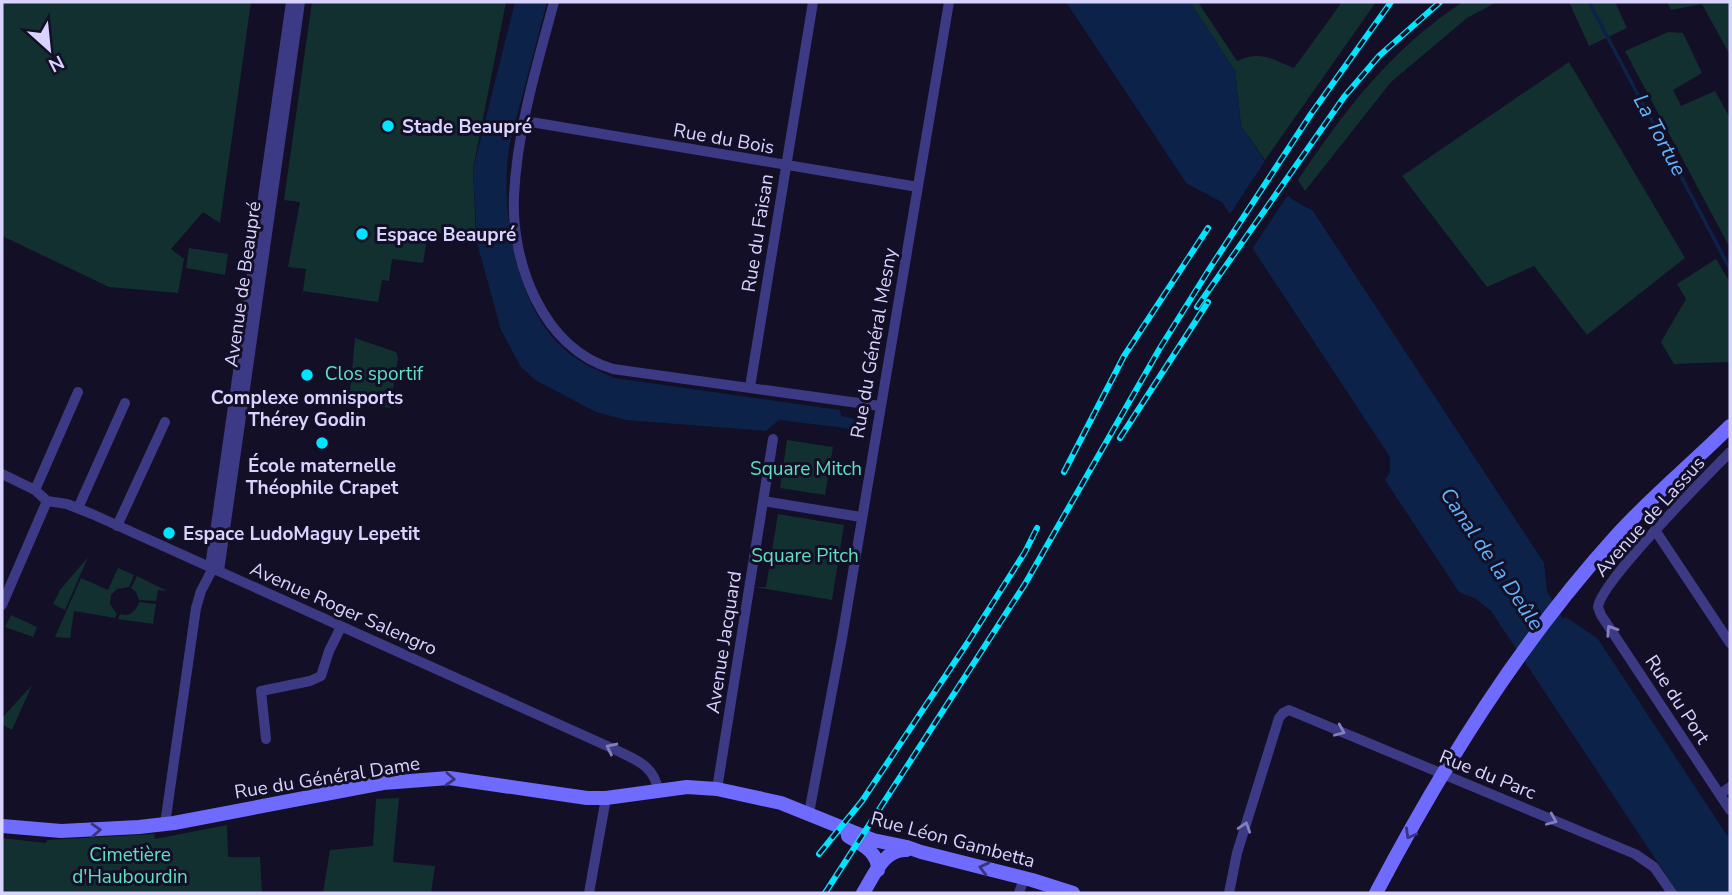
<svg xmlns="http://www.w3.org/2000/svg" width="1732" height="895" viewBox="0 0 1732 895" font-family="'Nunito Sans',sans-serif">
	<rect width="100%" height="100%" fill="#130f26"/>
	<path fill="#12302f" d="M2,2H251L220,223L203,212L171,249L184,259L178,293L109,287L2,236Z
		M312,2H506L473,169L476,237L428,232L423,263L392,259L389,281L382,280L378,302L303,291L306,269L288,267L300,202L284,200Z
		M1190,2H1198L1237,61C1261,50 1271,59 1294,68L1342,2H1376L1265,160L1241,126L1235,71Z
		M1463,2H1497L1467,18L1391,82L1305,191L1298,180C1344,111 1392,48 1463,2Z
		M1569,2H1615L1627,28L1589,46Z
		M1667,2H1730V55L1702,4L1671,10Z
		M1668,32L1683,33L1702,73L1673,90L1681,106L1715,91L1730,118V248L1625,51Z
		M1569,62L1685,258L1587,335L1534,266L1487,287L1402,176Z
		M189,248L228,254L225,275L186,268Z
		M1716,259L1730,283V362L1674,364L1661,342L1686,299L1677,284Z
		M355,338L396,352L398,358L390,408L349,402Z
		M787,440L833,447L825,495L780,488Z
		M778,514L844,525L832,600L755,587H766Z
		M88,557L65,610L53,604L60,590Z
		M118,568L134,575L129,587L117,589L111,595L110,604L117,614L115,618L74,611L70,638L55,637L81,578L108,590Z
		M137,576L167,591L158,590L156,601L139,600L136,592L131,588Z
		M139,602L156,604L153,624L118,619L120,614C129,617 136,612 139,602Z
		M11,615L37,627L33,637L5,627Z
		M32,685L12,730L2,724V718Z
		M399,798L393,862L435,866L431,893H323L330,850L373,846L376,799Z
		M227,825L228,857H260L262,893H2V838L46,843L47,840L154,834L155,839Z"/>
	<path fill="#0c2248" d="M515,2H547C538,35 530,68 521,101C517,116 512,132 509,148C500,207 515,302 560,345C576,361 594,369 615,378L840,410L841,416L859,420L855,431L845,428L779,420L766,431L626,420L596,412L535,380L521,367L501,330L477,243L473,169Z
		M1066,2H1190L1235,71L1241,126L1290,198L1313,211L1544,563L1547,591L1563,619L1566,617L1598,639L1730,840V893H1678L1491,611L1476,599L1459,592L1385,480L1390,472V457L1222,202L1187,184Z"/>
	<path fill="#130f26" d="M1267,158L1290,192L1250,252L1228,217Z"/>
	<g fill="none" stroke-linecap="round" stroke-linejoin="round">
		<path stroke="#0c2248" stroke-width="3.5" d="M1589,2L1730,269"/>
		<path stroke="#3d3a85" stroke-width="10" d="M554,2C537,65 517,130 514,196C511,263 543,349 613,369L880,406
			M525,121L918,187
			M750,387L813,2
			M1730,452C1707,476 1601,581 1598,607L1601,615L1730,810
			M2,474L35,490L47,501L67,504L92,514L616,750C636,760 655,766 658,791
			M35,490L78,392
			M763,501L861,517
			M78,508L125,403
			M117,526L165,422
			M1655,530L1730,643
			M210,567L291,2
			M219,571L300,2
			M2,605L47,501
			M266,739L261,691L310,681L321,676L329,651L341,627
			M717,789L773,439
			M1720,794L1730,787
			M809,813L842,638L949,2
			M165,824L196,608L201,591L213,568
			M589,893L606,798
			M1019,893L1024,878
			M1229,893L1237,853L1279,718L1283,713L1289,710L1635,854L1654,867L1672,893"/>
		<path stroke="#6f6bff" stroke-width="14" d="M2,826L61,831L139,827L174,823L383,783L449,778L587,798H606L687,787L717,789L781,803L873,840L907,847L921,852L1032,880L1073,893
			M848,836C862,845 878,851 878,870
			M863,893C874,876 883,849 906,850
			M1376,893C1443,766 1519,643 1616,536C1651,497 1693,463 1730,426"/>
		<g stroke="#00e5ff" stroke-width="6">
			<path id="rail" d="M1197,307L1344,97L1379,56L1440,2
				M1120,438L1208,302
				M1064,472L1124,356L1208,228
				M819,854L862,801L968,642L1025,552L1037,528
				M825,893L1025,584L1160,348L1210,268L1311,114L1391,2"/>
		</g>
		<use href="#rail" stroke="#130f26" stroke-width="3.5" stroke-dasharray="10" stroke-linecap="butt"/>
	</g>
	<defs><path id="oneway-chevron" d="M-2-3.5L2.5 0L-2 3.5" fill="none" stroke-width="1.6" stroke-linecap="round" stroke-linejoin="round" transform="scale(1.75)"/></defs>
	<g stroke="#837fbc">
		<use href="#oneway-chevron" transform="translate(1611 630) rotate(-123)"/>
		<use href="#oneway-chevron" transform="translate(1340 731) rotate(23)"/>
		<use href="#oneway-chevron" transform="translate(611 748) rotate(-154)"/>
		<use href="#oneway-chevron" transform="translate(1552 820) rotate(23)"/>
		<use href="#oneway-chevron" transform="translate(1245 827) rotate(-72)"/>
	</g>
	<g stroke="#38347d">
		<use href="#oneway-chevron" transform="translate(450 779) rotate(3)"/>
		<use href="#oneway-chevron" transform="translate(96 830) rotate(-3)"/>
		<use href="#oneway-chevron" transform="translate(1410 834) rotate(120)"/>
		<use href="#oneway-chevron" transform="translate(984 868) rotate(-166)"/>
	</g>
	<g fill="#00e5ff" stroke="#130f26" stroke-width="2.5">
		<circle cx="388" cy="126" r="7"/>
		<circle cx="362" cy="234" r="7"/>
		<circle cx="307" cy="375" r="7"/>
		<circle cx="322" cy="443" r="7"/>
		<circle cx="169" cy="533" r="7"/>
	</g>
	<g text-anchor="middle" stroke-width="6" stroke-linejoin="round" paint-order="stroke">
		<g font-size="19" font-weight="bold" fill="#d9d4ff" stroke="#130f26" text-anchor="start">
			<text x="402" y="133">Stade Beaupré</text>
			<text x="376" y="241">Espace Beaupré</text>
			<text x="307" y="404" text-anchor="middle">Complexe omnisports<tspan x="307" dy="22">Thérey Godin</tspan></text>
			<text x="322" y="472" text-anchor="middle">École maternelle<tspan x="322" dy="22">Théophile Crapet</tspan></text>
			<text x="183" y="540">Espace LudoMaguy Lepetit</text>
		</g>
		<g font-size="19" fill="#d9d4ff" stroke="#130f26">
			<text transform="translate(724 138) rotate(10)" y="7">Rue du Bois</text>
			<text transform="translate(757 233) rotate(-81)" y="7">Rue du Faisan</text>
			<text transform="translate(242 284) rotate(-82)" y="7">Avenue de Beaupré</text>
			<text transform="translate(873 343) rotate(-80)" y="7">Rue du Général Mesny</text>
			<text transform="translate(1649 516) rotate(-48)" y="7">Avenue de Lassus</text>
			<text transform="translate(344 608) rotate(24)" y="7">Avenue Roger Salengro</text>
			<text transform="translate(723 642) rotate(-81)" y="7">Avenue Jacquard</text>
			<text transform="translate(1678 699) rotate(57)" y="7">Rue du Port</text>
			<text transform="translate(1488 774) rotate(22)" y="7">Rue du Parc</text>
			<text transform="translate(327 777) rotate(-9)" y="7">Rue du Général Dame</text>
			<text transform="translate(953 839) rotate(15)" y="7">Rue Léon Gambetta</text>
		</g>
		<g font-size="19" fill="#5fe0c0" stroke="#130f26">
			<text x="374" y="380">Clos sportif</text>
			<text x="806" y="475">Square Mitch</text>
			<text x="805" y="562">Square Pitch</text>
			<text x="130" y="861">Cimetière<tspan x="130" dy="22">d'Haubourdin</tspan></text>
		</g>
		<g font-size="21" font-style="italic" fill="#62b6ff" stroke="#130f26">
			<text transform="translate(1660 135) rotate(62)" y="7">La Tortue</text>
			<text transform="translate(1492 559) rotate(56)" y="7">Canal de la Deûle</text>
		</g>
	</g>
	<rect width="1732" height="895" fill="none" stroke="#d9d4ff" stroke-width="7"/>
	<g transform="translate(49 49) rotate(153)" stroke="#130f26" stroke-width="5" paint-order="stroke">
	<path d="M0-5L12 26L0 18L-12 26Z" fill="#d9d4ff"/>
	<text y="-10" font-size="19" font-weight="bold" text-anchor="middle" fill="#d9d4ff">N</text>
	</g>
</svg>
